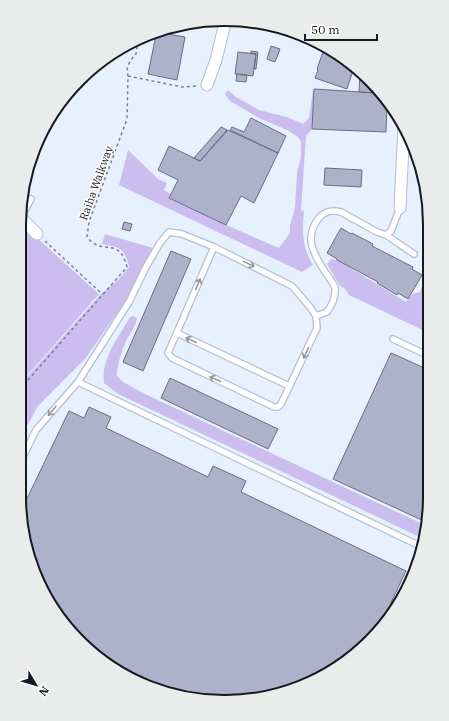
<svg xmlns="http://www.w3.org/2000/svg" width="449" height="721" viewBox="0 0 449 721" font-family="'IBM Plex Serif',serif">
	<rect width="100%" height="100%" fill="#e7f1fe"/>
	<path fill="#cbbded" d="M313,89H314L312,129L306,136L301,210L304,211C302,231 302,248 313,265L302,272L119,185L128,150L158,179L167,183L164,190L171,194L169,198L226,225L279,248L290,233V225L295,208L297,172L301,157V142L298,137L287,130L259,118L230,101L225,94L228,90L236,97L259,110L287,117L303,124L309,118Z
		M21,227H25L99,294L20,384Z
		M105,234L153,248L131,293L85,359L38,406L19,441L20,385L100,295L118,280L129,267C124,247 121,248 102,244Z
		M331,259L337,260L357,272L406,302L413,294L420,292L423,284L425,285L424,304L429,307V333L349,295L344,288L340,286L327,264Z
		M133,316L137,318C136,326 131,332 127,339C122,351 117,363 117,376L123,382L145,394L427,526L424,539L118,394L104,383C101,359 118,338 130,317Z"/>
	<path fill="#adb1ca" stroke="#696d83" d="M197,21H206L204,27L189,24Z
		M162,33L185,37L177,80L148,74L156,35Z
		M271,46L280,49L275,62L267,59Z
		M324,49L349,61L354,67L347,89L315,78L318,70L317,69Z
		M251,51L258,52L256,69H254L256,54L251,53Z
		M238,52L256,54L253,76L235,74Z
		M360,73L377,93L359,92Z
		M237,74L247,75L246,82L236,81Z
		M314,89L377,93L387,104L386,132L312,129Z
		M251,118L286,136L278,153L230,130L232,127L244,132Z
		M221,127L227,130L200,161L194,158Z
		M228,130L278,153L254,203L241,196L226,225L169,198L178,180L158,170L169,146L200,161Z
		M325,168L362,170L361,187L324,185Z
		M124,222L132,224L130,231L122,229Z
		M341,228L351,234L352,233L373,244L372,246L413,267L412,269L422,275L408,299L398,293L397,295L377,283L378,282L337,260V259L327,253Z
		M171,251L191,259L143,371L123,362Z
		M391,353L429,370L428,523L333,479Z
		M170,378L278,429L268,449L161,398Z
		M89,407L111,417L106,428L208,477L213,466L246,481L241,492L406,571L378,630L339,667L290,691L224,702L159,691L100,660L61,621L30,562L21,511L69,411L84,418Z"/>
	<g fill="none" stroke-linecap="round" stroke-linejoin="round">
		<g stroke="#afbfd4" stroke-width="8">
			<path id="service" d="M21,213L25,210L31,199
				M386,235L414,254
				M316,316L327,312C332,305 336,297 335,288C333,282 329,277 325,272C314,254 303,238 319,218C325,211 333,210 341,212L377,232L386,235L391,231L400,208
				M177,333L289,386
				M393,339L429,356
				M78,382L422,547
				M19,465L36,430L78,382L129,302L146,267L160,243L169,232L182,234L214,247L292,286L310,307L316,316L317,328L281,404L278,407H274L172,358L168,353L214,247"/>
		</g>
		<g stroke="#afbfd4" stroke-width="13">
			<path id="minor" d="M207,85L216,60L225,23
				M400,208L404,125
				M21,218L37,234"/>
		</g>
		<path stroke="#79818c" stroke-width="1.5" stroke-dasharray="3 3" stroke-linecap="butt" d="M128,76L182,87L197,86
			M45,241L102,294
			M20,389L127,267C119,235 102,257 87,237L89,222L127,119L128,76L127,69L130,61L136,54L138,41"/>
		<use href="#service" stroke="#fff" stroke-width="5.5"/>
		<use href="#minor" stroke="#fff" stroke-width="11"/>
	</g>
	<defs><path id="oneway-shaft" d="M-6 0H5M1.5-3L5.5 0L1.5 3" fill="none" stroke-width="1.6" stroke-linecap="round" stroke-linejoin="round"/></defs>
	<g stroke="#95989b">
		<use href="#oneway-shaft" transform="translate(249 264) rotate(26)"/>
		<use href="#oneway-shaft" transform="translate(198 284) rotate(-67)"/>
		<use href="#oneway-shaft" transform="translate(191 340) rotate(-155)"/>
		<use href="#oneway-shaft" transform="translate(306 353) rotate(114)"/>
		<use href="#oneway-shaft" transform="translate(215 379) rotate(-155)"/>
		<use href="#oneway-shaft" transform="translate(52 411) rotate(130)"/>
	</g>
	<g text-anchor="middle" stroke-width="3" stroke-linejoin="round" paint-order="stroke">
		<g font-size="11" fill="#131921" stroke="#fdfdfd">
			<text transform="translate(96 183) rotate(-70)" y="4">Raiha Walkway</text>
		</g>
	</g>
	<path d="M0 0H449V721H0ZM224 26H225A198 198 0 0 1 423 224V497A198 198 0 0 1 225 695H224A198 198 0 0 1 26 497V224A198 198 0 0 1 224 26Z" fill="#eaebeb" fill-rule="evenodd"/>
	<path fill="none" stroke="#131921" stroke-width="2" d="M224 26H225A198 198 0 0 1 423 224V497A198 198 0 0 1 225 695H224A198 198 0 0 1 26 497V224A198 198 0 0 1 224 26Z"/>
	<g transform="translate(36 685) rotate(128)" stroke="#fdfdfd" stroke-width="3" paint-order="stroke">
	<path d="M0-3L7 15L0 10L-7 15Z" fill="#131921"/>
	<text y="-6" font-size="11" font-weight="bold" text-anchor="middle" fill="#131921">N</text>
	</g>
	<path d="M305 34v6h72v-6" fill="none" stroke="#131921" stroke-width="2"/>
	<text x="311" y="34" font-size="12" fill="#131921" stroke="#fdfdfd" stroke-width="3" paint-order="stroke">50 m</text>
</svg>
